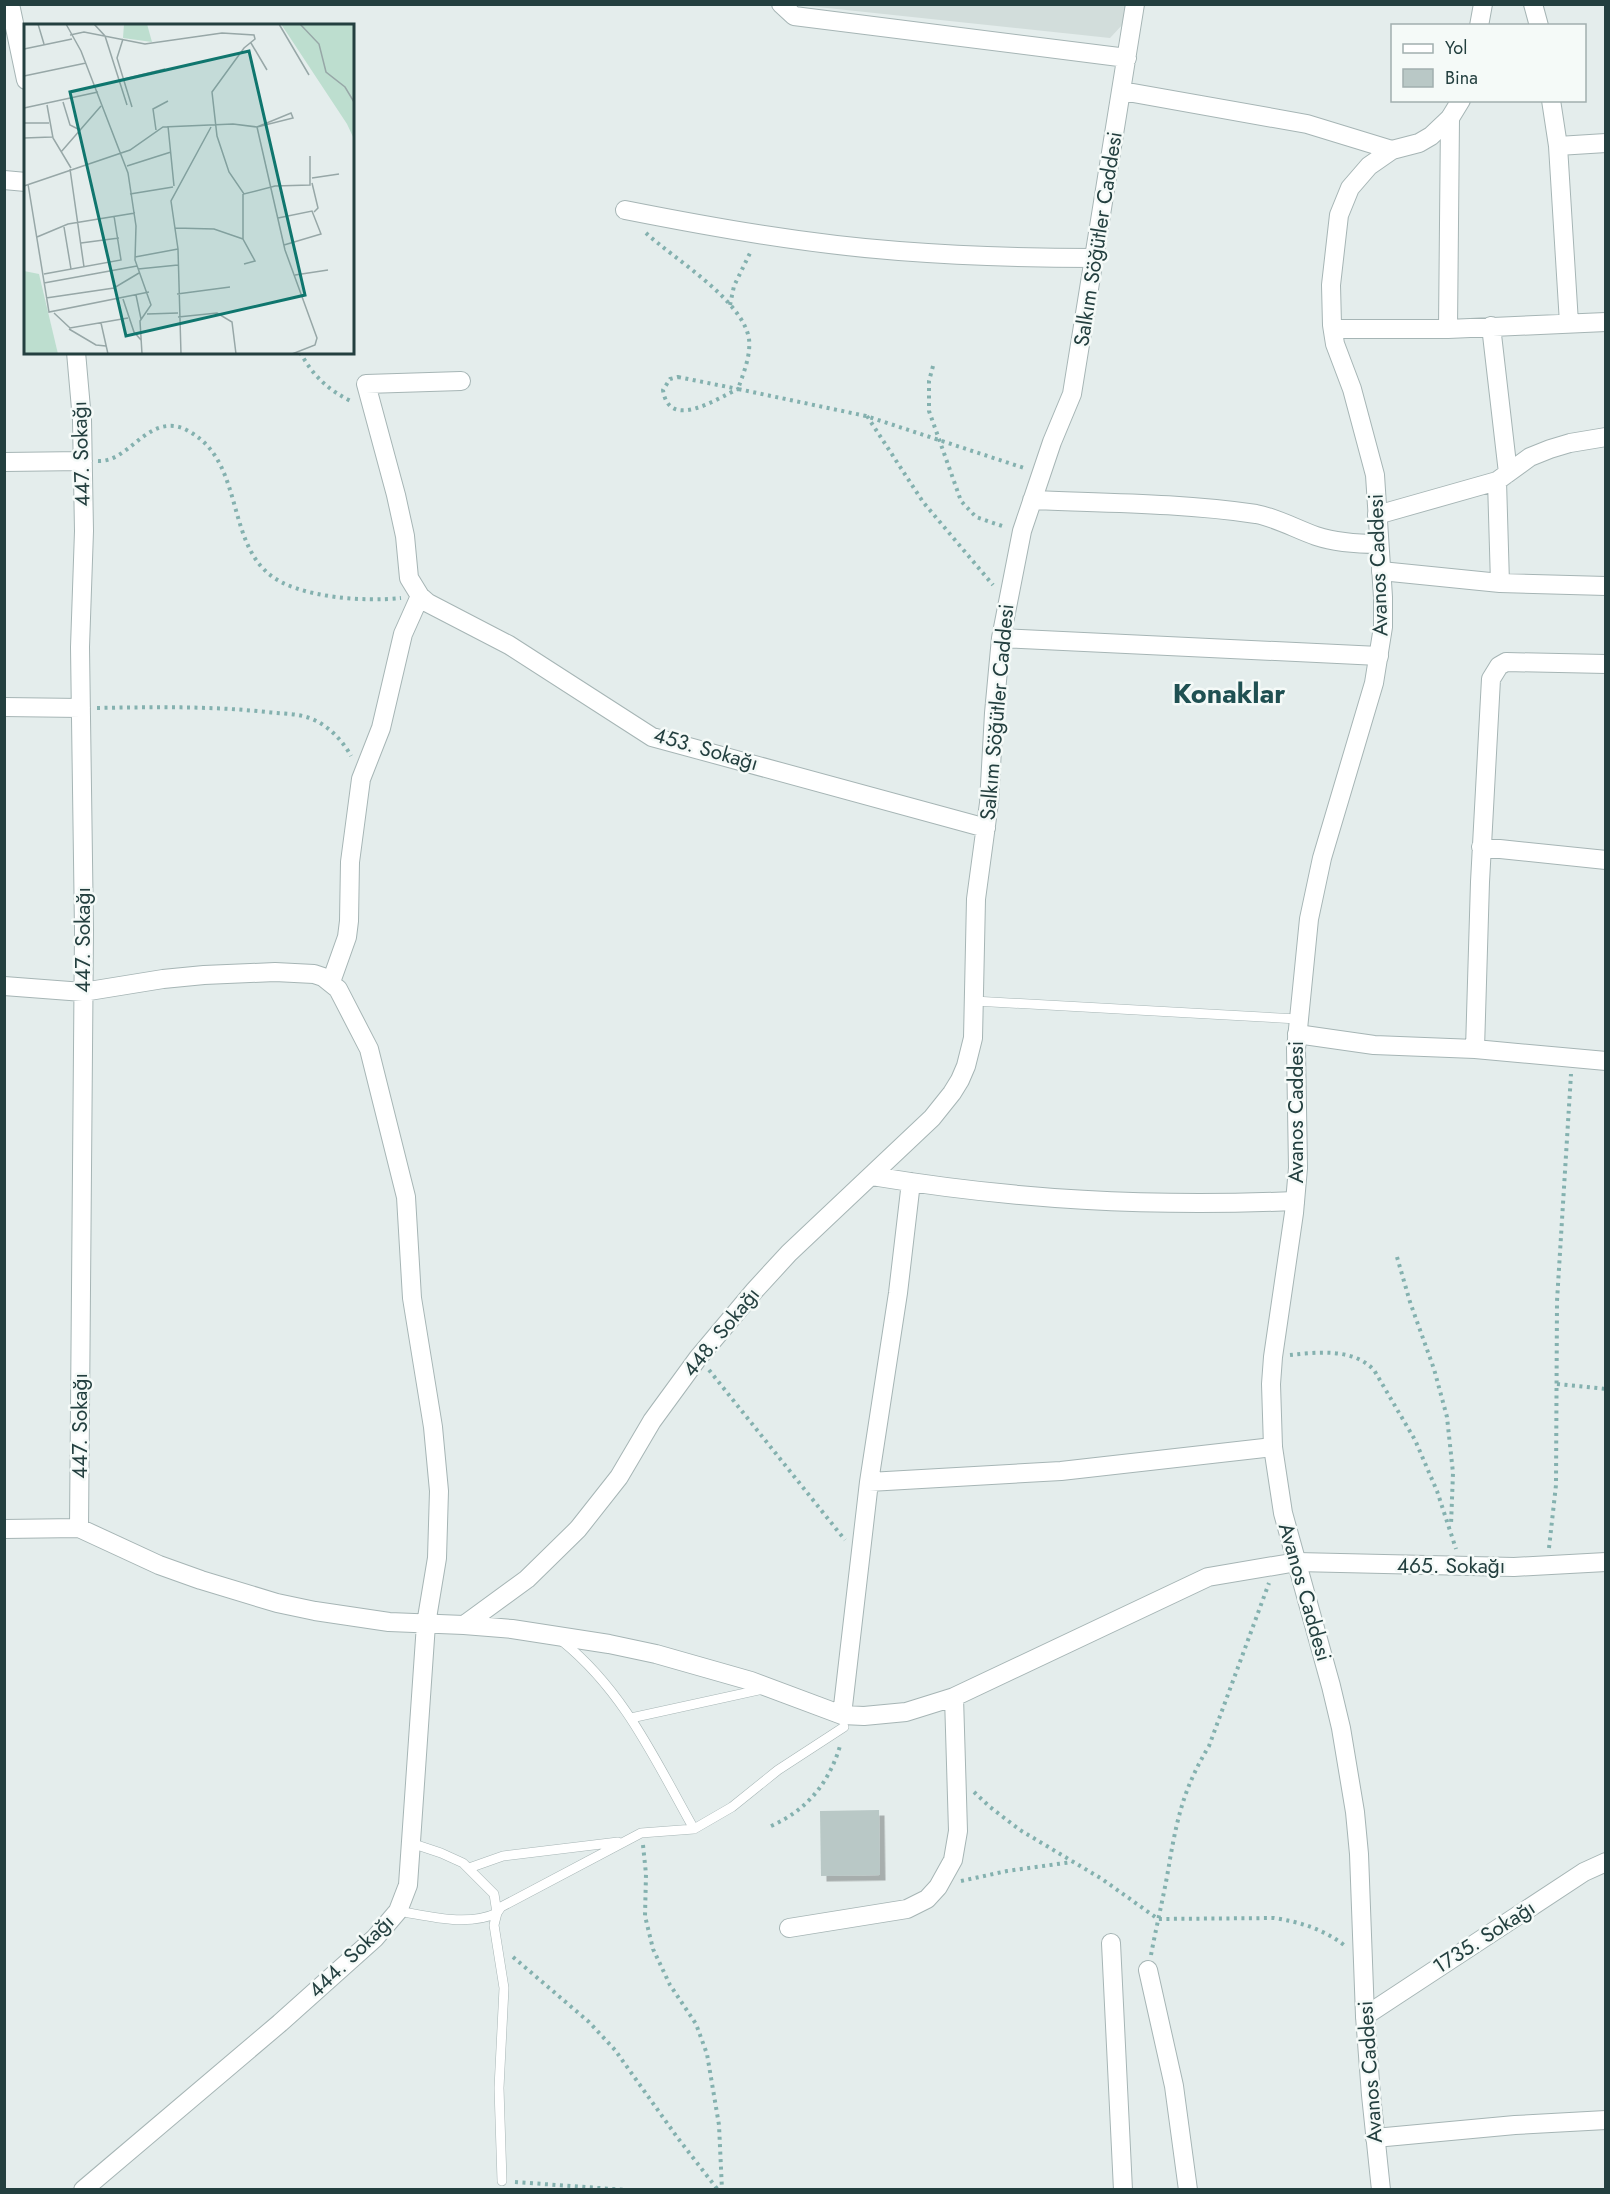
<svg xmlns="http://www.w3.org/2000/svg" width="1610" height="2194" viewBox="0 0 1610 2194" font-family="Jost,sans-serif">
	<defs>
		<filter id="shadow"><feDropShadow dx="5.5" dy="5.5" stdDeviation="0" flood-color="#0004"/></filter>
	</defs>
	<rect width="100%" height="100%" fill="#e4edec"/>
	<path fill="#d2dddb" d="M799,5H1126L1124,23L1110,38Z"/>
	<path fill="#b9c8c6" filter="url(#shadow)" d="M879,1810L880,1875L821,1876L820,1811Z"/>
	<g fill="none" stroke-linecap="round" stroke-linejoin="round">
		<g stroke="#a6b5b5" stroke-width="10">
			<path id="service" d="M974,1001L1298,1019
				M562,1641C625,1692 655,1760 694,1829
				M631,1718L764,1689
				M469,1868L503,1856L618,1842
				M398,1911C429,1916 467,1927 497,1913L494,1894L463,1863L441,1853L411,1843
				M502,2181L499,2088L504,1988L494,1925L497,1913L501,1907L641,1833L694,1829L732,1807L778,1770L844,1727"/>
		</g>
		<g stroke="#a6b5b5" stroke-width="20">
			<path id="minor" d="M10,4L26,80
				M781,4L794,16L1127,58
				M1533,4L1539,26
				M1122,91L1307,124L1392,150
				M1551,100L1558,146L1569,323
				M1558,146L1606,143
				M4,180L26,182
				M625,210C716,228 807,244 899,251C964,256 1029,258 1095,258
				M1491,326L1508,473
				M1333,329H1448L1606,322
				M1448,329L1450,118
				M76,352L82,420L84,531L80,647L84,930L79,1528
				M461,381L366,384L396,495L405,536L409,578L420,596L428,603L509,645L652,737L986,828
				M4,462L83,461
				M1497,481L1500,583
				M1032,500C1106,503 1182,503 1256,514C1277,518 1296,529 1316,536C1337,543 1358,544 1379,544
				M1377,515L1497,481L1530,457L1550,449L1570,443L1606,437
				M1381,571L1500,583L1606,586
				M1001,638L1379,656
				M4,707L81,708
				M1481,847L1606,860
				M331,982L347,937L349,921L350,862L361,779L381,728L403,634L420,596
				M4,986L83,992L163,979L204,975L275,972L314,974L323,977L338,989L369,1049L406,1197L412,1298L433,1427L439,1491L437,1558L426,1624L408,1885L398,1911L375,1938L280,2023L83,2190
				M1297,1034L1374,1045L1475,1049L1606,1061
				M1475,1049L1480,882L1491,679L1499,666L1506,662L1606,664
				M872,1176C1016,1200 1149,1207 1295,1201
				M869,1482L1061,1471L1273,1447
				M4,1529L79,1528L159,1565L201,1580L277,1603L315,1611L389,1622L464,1625L512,1629L609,1644L656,1654L751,1681L842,1715L864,1716L906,1712L954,1697L1208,1577L1297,1562L1514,1567L1606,1562
				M464,1625L527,1579L578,1529L619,1477L652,1421L698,1358L755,1290L789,1253L932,1118L952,1093L960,1080L966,1066L973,1038L976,899L989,803L994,713L1001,638L1022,531L1052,442L1072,394L1135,4
				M842,1715L869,1482L898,1293L911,1182
				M789,1928L907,1909L927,1899L938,1887L953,1860L958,1831L954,1697
				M1111,1943L1123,2190
				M1148,1970L1174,2086L1188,2190
				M1365,2016L1584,1872L1606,1862
				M1375,2138L1515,2125L1606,2120"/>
		</g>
		<g stroke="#a6b5b5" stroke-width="20">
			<path id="tertiary" d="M1479,26L1483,4
				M1381,2190L1371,2095L1365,2016L1359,1854L1355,1812L1341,1728L1331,1686L1283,1513L1273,1447L1271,1384L1273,1357L1294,1213L1298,1168L1296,1049L1309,919L1322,858L1374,683L1383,627V597L1375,475L1352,389L1335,344L1332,325L1331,285L1339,215L1350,188L1369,166L1392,150L1419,143L1431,136L1450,118L1461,100"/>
		</g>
		<path stroke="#84b1af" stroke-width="4" stroke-dasharray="3 4.5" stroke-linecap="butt" d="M646,233C674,259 743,300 749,339C751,356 743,374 738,389L866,416L1024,468
			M730,305L734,286L751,251
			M300,352C313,376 329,391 353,402
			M933,366L929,381V411L961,501L976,517L1005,527
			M678,377L738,389C716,399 669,431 663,390L670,379Z
			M867,416L923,502L993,585
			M98,461C127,462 143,423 174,426C184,427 192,433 199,438C241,471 229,541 269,574C297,598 366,602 401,598
			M97,708C154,707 210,706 267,712C282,714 298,713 312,719C329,726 343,741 351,756
			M1397,1257L1410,1302L1434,1369L1447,1417L1453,1473L1451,1525
			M1290,1355C1318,1352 1353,1348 1374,1370L1415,1440L1437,1491L1456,1549
			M709,1370L845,1540
			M1557,1384L1606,1389
			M1549,1548L1556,1485L1557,1301L1571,1074
			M974,1792L990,1807L1020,1830L1102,1879L1158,1919L1274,1918C1300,1922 1323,1929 1344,1945
			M771,1826C807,1810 829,1783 840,1746
			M643,1845L646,1874L645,1916L653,1949L670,1985L696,2024L707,2054L719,2125L722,2190
			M961,1881L1007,1871L1072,1862
			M1151,1955C1157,1923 1165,1891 1170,1859C1178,1814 1185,1786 1209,1746L1269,1583
			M513,1957L589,2022L615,2050L677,2137L718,2190
			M515,2182L627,2190"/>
		<use href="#service" stroke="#fff" stroke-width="9"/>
		<use href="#minor" stroke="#fff" stroke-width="18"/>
		<use href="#tertiary" stroke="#fff" stroke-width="18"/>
	</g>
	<g text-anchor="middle" stroke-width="5" stroke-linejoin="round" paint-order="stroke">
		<g font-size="21" fill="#233f3f" stroke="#f5faf8">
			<text transform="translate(1098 239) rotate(-81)" y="7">Salkım Söğütler Caddesi</text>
			<text transform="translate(81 454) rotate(-92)" y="7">447. Sokağı</text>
			<text transform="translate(1378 565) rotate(-92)" y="7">Avanos Caddesi</text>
			<text transform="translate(997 712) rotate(-85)" y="7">Salkım Söğütler Caddesi</text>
			<text transform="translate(706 749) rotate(16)" y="7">453. Sokağı</text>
			<text transform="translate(83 940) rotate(-90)" y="7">447. Sokağı</text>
			<text transform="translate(1296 1112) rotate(-90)" y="7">Avanos Caddesi</text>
			<text transform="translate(721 1332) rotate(-51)" y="7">448. Sokağı</text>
			<text transform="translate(80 1426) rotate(-90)" y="7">447. Sokağı</text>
			<text x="1451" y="1573">465. Sokağı</text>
			<text transform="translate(1305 1592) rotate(74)" y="7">Avanos Caddesi</text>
			<text transform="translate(1484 1937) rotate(-33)" y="7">1735. Sokağı</text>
			<text transform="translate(351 1956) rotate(-44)" y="7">444. Sokağı</text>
			<text transform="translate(1370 2072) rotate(-94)" y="7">Avanos Caddesi</text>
		</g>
		<g font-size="27" font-weight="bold" fill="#1f5052" stroke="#f5faf8">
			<text x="1229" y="703">Konaklar</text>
		</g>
	</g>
	<g transform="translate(24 24)">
		<rect width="330" height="330" fill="#e4edec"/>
		<path d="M100,0H123L128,18L99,14ZM257,0H330V115L323,100Z" fill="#bddecf"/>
		<path d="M0,247L15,250L34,330H0Z" fill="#bddecf"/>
		<path fill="none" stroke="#97a7a7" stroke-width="1.5" d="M14,0L20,20M42,0L57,27L104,149L112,202L111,236L127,281L116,297L118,330M70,0L81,12L103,81M255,0L285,51M276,0L295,20L302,48L321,63L330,78M46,11L60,8L121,20L198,9L230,11L231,15L220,24L188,68L193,112L205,148L220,170L251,162L286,161V132M99,15L93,34L108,83M227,19L243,46M0,25L48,15M0,52L62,39M100,55L141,45M39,78L46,101L54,105M23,81L29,114L47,144M0,84L74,68M0,99H25M144,102L150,162M233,103L261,226L293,314L291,321L268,330M132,106L129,85L144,77M0,114L28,113M37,128L77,82M103,142L147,128M46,145L60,243M288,154L315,150M288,159L294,184L290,188M4,160L25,288L125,268M0,162L106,126L139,103L209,100L233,103L269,94L267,89L233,103M106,170L149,163M219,170V215L231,237L220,240M254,194L288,187L297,210L260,221M40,203L47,245M151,204L190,205L219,215M13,213L44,200L111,189M57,219L95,214M111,233L154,225M114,245L154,241M20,250L97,236L90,192M271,251L304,246M20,259L113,242M153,270L206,263M112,271L117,295M22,274L90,264L115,249M99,275L110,308L117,316M30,289L46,304L104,294M123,290L154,289M154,293L193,289L208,298L212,330M77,299L84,330M45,305L72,321L82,322M157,330L154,225L147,177L187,103"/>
		<path fill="#0f766e" fill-opacity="0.15" stroke="#0f766e" stroke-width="3" d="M225,27L281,271L102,312L46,68Z"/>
		<rect width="330" height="330" fill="none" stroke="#233f3f" stroke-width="3"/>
	</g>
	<rect width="1610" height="2194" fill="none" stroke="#233f3f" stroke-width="12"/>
	<rect x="1391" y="24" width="195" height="78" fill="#f5faf8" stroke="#a1afae" stroke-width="1.5"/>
	<rect x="1403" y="44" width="30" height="9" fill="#ffffff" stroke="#a1afae" stroke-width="1.5"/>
	<text x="1445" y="54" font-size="18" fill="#233f3f">Yol</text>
	<rect x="1403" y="69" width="30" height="18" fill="#b9c8c6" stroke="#a1afae" stroke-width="1.5"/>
	<text x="1445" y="84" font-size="18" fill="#233f3f">Bina</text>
</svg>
